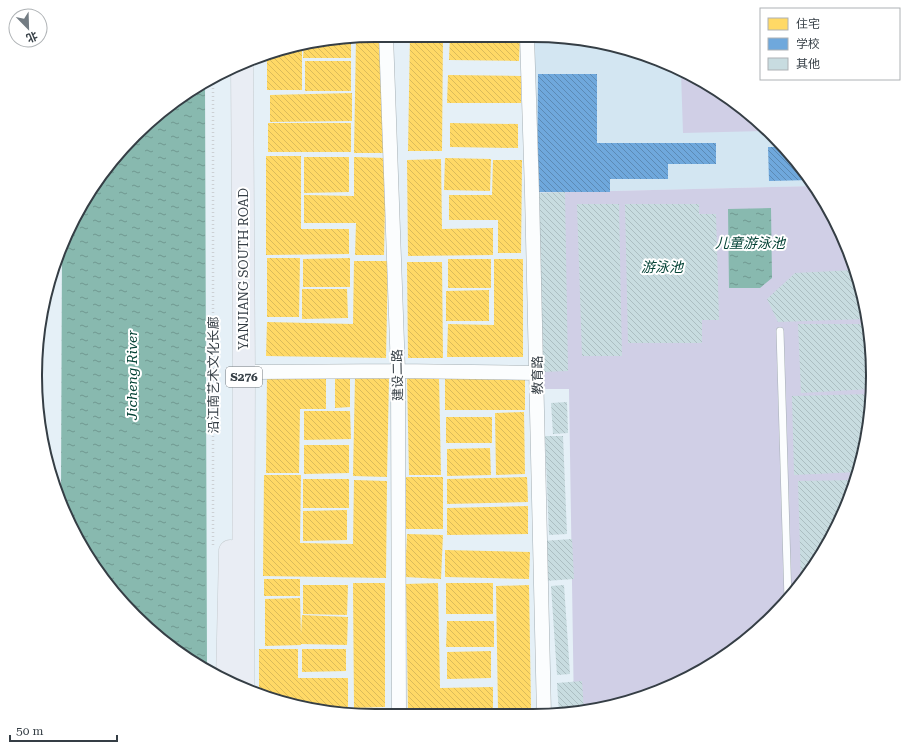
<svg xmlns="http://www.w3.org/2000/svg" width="908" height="751" viewBox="0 0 908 751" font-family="'Roboto Serif','Noto Sans SC',serif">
	<defs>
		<pattern id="water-ripples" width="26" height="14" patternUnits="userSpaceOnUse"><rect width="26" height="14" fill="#88b9af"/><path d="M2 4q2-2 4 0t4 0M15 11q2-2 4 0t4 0" fill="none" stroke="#709890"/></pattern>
		<pattern id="homes-back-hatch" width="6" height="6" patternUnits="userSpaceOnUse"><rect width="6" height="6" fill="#ffd966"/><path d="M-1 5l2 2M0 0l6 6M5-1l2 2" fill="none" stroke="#dbbb5a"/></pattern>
		<pattern id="schools-back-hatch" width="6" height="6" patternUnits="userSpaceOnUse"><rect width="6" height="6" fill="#6fa8dc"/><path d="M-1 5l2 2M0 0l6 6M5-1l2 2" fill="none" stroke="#5c8ab4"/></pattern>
		<pattern id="building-back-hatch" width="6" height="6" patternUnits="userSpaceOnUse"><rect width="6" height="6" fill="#c8dce0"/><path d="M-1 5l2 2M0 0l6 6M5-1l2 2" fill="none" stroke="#acbec2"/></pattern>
	</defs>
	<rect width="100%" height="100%" fill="#e5f0f7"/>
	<path fill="#d3e6f2" d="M531,36H555L663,61L757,120L803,168L814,186L532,193Z"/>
	<path fill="#d0cfe6" d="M681,73L757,120L768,131L683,133Z
		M814,186L838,225L861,288L872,353L870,420L855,485L827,546L788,600L740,646L683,681L620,704L574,712L569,389H537L532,193Z"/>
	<path fill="url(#water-ripples)" d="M205,81L207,669L151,632L105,583L70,526L61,501L62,248L92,187L151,120Z
		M771,208L772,278L760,288H729L728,209Z"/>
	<path fill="url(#homes-back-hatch)" d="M375,35H389L386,153H354L356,38Z
		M410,35H443L442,151H408Z
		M450,35L520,36L519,61L449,60Z
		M351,38V58H303L304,44Z
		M301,45V50H280L288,47Z
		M278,51H302V90H267V55Z
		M305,61H351V91H305Z
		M448,75L521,76V103H447Z
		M352,93V121L270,122V95Z
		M268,123H351V152H268Z
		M450,123L518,124V148L450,147Z
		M266,156H301V229H349V254L266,255Z
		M304,157H349V192L304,193Z
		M354,157L386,158L384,255H355L356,223H304V195L354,196Z
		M445,158L491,159L490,191L444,190Z
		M441,159L442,229L493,228V255L408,256L407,160Z
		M493,160H522L521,253H498V220H449V195H492Z
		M267,258H300L299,317H267Z
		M350,258V287H303V259Z
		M448,259H491V288H448Z
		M494,259H523V357H447L448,324L494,325Z
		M354,261H388L386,358L266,356L267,322L353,324Z
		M407,262H442L443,358H408Z
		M302,289H347L348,318L302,319Z
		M489,290V321H446V291Z
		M267,374L326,375V409H300L299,473H266Z
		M439,376L441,475H409L407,377Z
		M335,378H350V407L335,408Z
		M355,378H389L387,477L353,476Z
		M445,379H525V410H445Z
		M304,411H350L351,439L304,440Z
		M524,412L525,474L496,475L495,413Z
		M446,417H492V443H446Z
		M304,445H349V473L304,474Z
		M490,448L491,475L447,476V449Z
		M264,475H301L300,543L353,544L354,480L387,481L386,578L263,576Z
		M406,477H443V529H406Z
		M527,477L528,502L447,504V479Z
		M303,479H349V508H303Z
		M528,506V534L447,535V508Z
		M347,510V540L303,541V511Z
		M407,534L443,535L441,579L405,577Z
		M445,550L530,552L529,579L445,577Z
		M264,579H300V596H264Z
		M353,583H385V707L354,708Z
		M438,583L440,688L493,687V711L408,713L406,584Z
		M446,583H493V614H446Z
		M303,585H348L347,615L303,614Z
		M529,585L531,709L498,710L496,586Z
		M300,598L301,634L302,615L348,617L347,645L301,644V645L265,646V599Z
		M447,621H494V647H446Z
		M259,649H298V678H348V707H302L288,704L259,694Z
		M302,649H346V671L302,672Z
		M491,651V678L447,679V652Z"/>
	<path fill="url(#schools-back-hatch)" d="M538,74H597V143H716V164H668V179H610V192H537Z
		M768,147H782L803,168L810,180L769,181Z"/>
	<path fill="url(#building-back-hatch)" d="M565,192L568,371L541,372L539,193Z
		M577,204H619L622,356H582Z
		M625,204H699V214H716L719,320H702V343H628Z
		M855,270L861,288L865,319L778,322L767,299L795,273Z
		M798,324H867L872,353L871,389L801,393Z
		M871,394L870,420L858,472L794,475L792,396Z
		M567,402L568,433L553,434L551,403Z
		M545,436H563L567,534L549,535Z
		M856,480L827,546L801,583L798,481Z
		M572,539L574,579L545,581L542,541Z
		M564,585L570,674L557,675L551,586Z
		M582,681L584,711L559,715L557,683Z"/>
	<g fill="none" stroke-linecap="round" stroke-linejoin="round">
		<g stroke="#a5afb4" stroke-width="8">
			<path id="service" d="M780,331L788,600"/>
		</g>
		<g stroke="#a5afb4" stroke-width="15">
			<path id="minor" d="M386,35L398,371L399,715
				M527,36L532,193L544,715
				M244,372L398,371L536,373"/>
		</g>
		<g stroke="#c5cbcf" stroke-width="23">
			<path id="primary" d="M242,66L244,372L243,688
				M227,682L230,551"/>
		</g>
		<path stroke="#ccd0d4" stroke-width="2.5" stroke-dasharray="1 3" stroke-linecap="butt" d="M213,545V77"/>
		<use href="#service" stroke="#fbfdfe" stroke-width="7"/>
		<use href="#minor" stroke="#fbfdfe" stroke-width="14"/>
		<use href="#primary" stroke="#e9edf4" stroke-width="22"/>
	</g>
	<g text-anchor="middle" stroke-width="4" stroke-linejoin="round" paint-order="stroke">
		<rect fill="#fff" stroke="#72787d" stroke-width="1" x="226" y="367" width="36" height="20" rx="3"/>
		<g font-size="12" font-weight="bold" fill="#353e45">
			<text x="244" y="381">S276</text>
		</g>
		<g font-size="13" fill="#353e45" stroke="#fff">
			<text transform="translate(243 269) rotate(-90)" y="5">YANJIANG SOUTH ROAD</text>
			<text transform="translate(213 375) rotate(-90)" y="5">沿江南艺术文化长廊</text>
			<text transform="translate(397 375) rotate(-91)" y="5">建设二路</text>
			<text transform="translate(537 375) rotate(-91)" y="5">教育路</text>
		</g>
		<g font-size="14" font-style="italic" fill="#054336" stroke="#fff">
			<text x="750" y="248">儿童游泳池</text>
			<text x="662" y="272">游泳池</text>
			<text transform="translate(132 375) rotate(-90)" y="5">Jicheng River</text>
		</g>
	</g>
	<path d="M0 0H908V751H0ZM375 42H533A333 333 0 0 1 866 375V376A333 333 0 0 1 533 709H375A333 333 0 0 1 42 376V375A333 333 0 0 1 375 42Z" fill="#fff" fill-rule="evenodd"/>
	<path fill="none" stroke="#353e45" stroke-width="2" d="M375 42H533A333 333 0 0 1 866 375V376A333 333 0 0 1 533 709H375A333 333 0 0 1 42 376V375A333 333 0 0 1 375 42Z"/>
	<rect x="760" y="8" width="140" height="72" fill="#ffffff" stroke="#aeb2b5"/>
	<rect x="768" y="18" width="20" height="12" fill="#ffd966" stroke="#aeb2b5"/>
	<text x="796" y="28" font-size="12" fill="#353e45">住宅</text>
	<rect x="768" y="38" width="20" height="12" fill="#6fa8dc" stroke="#aeb2b5"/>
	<text x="796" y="48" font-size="12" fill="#353e45">学校</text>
	<rect x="768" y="58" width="20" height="12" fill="#c8dce0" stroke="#aeb2b5"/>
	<text x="796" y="68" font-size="12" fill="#353e45">其他</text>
	<g transform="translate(28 28) rotate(157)"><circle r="19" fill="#ffffff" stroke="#aeb2b5"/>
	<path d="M0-3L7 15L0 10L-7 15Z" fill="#737c83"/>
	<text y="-6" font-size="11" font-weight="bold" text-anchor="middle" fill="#353e45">北</text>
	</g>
	<path d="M10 735v6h107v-6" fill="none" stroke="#353e45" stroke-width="2"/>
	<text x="16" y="735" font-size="12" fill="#353e45" stroke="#ffffff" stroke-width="3" paint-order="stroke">50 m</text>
</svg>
